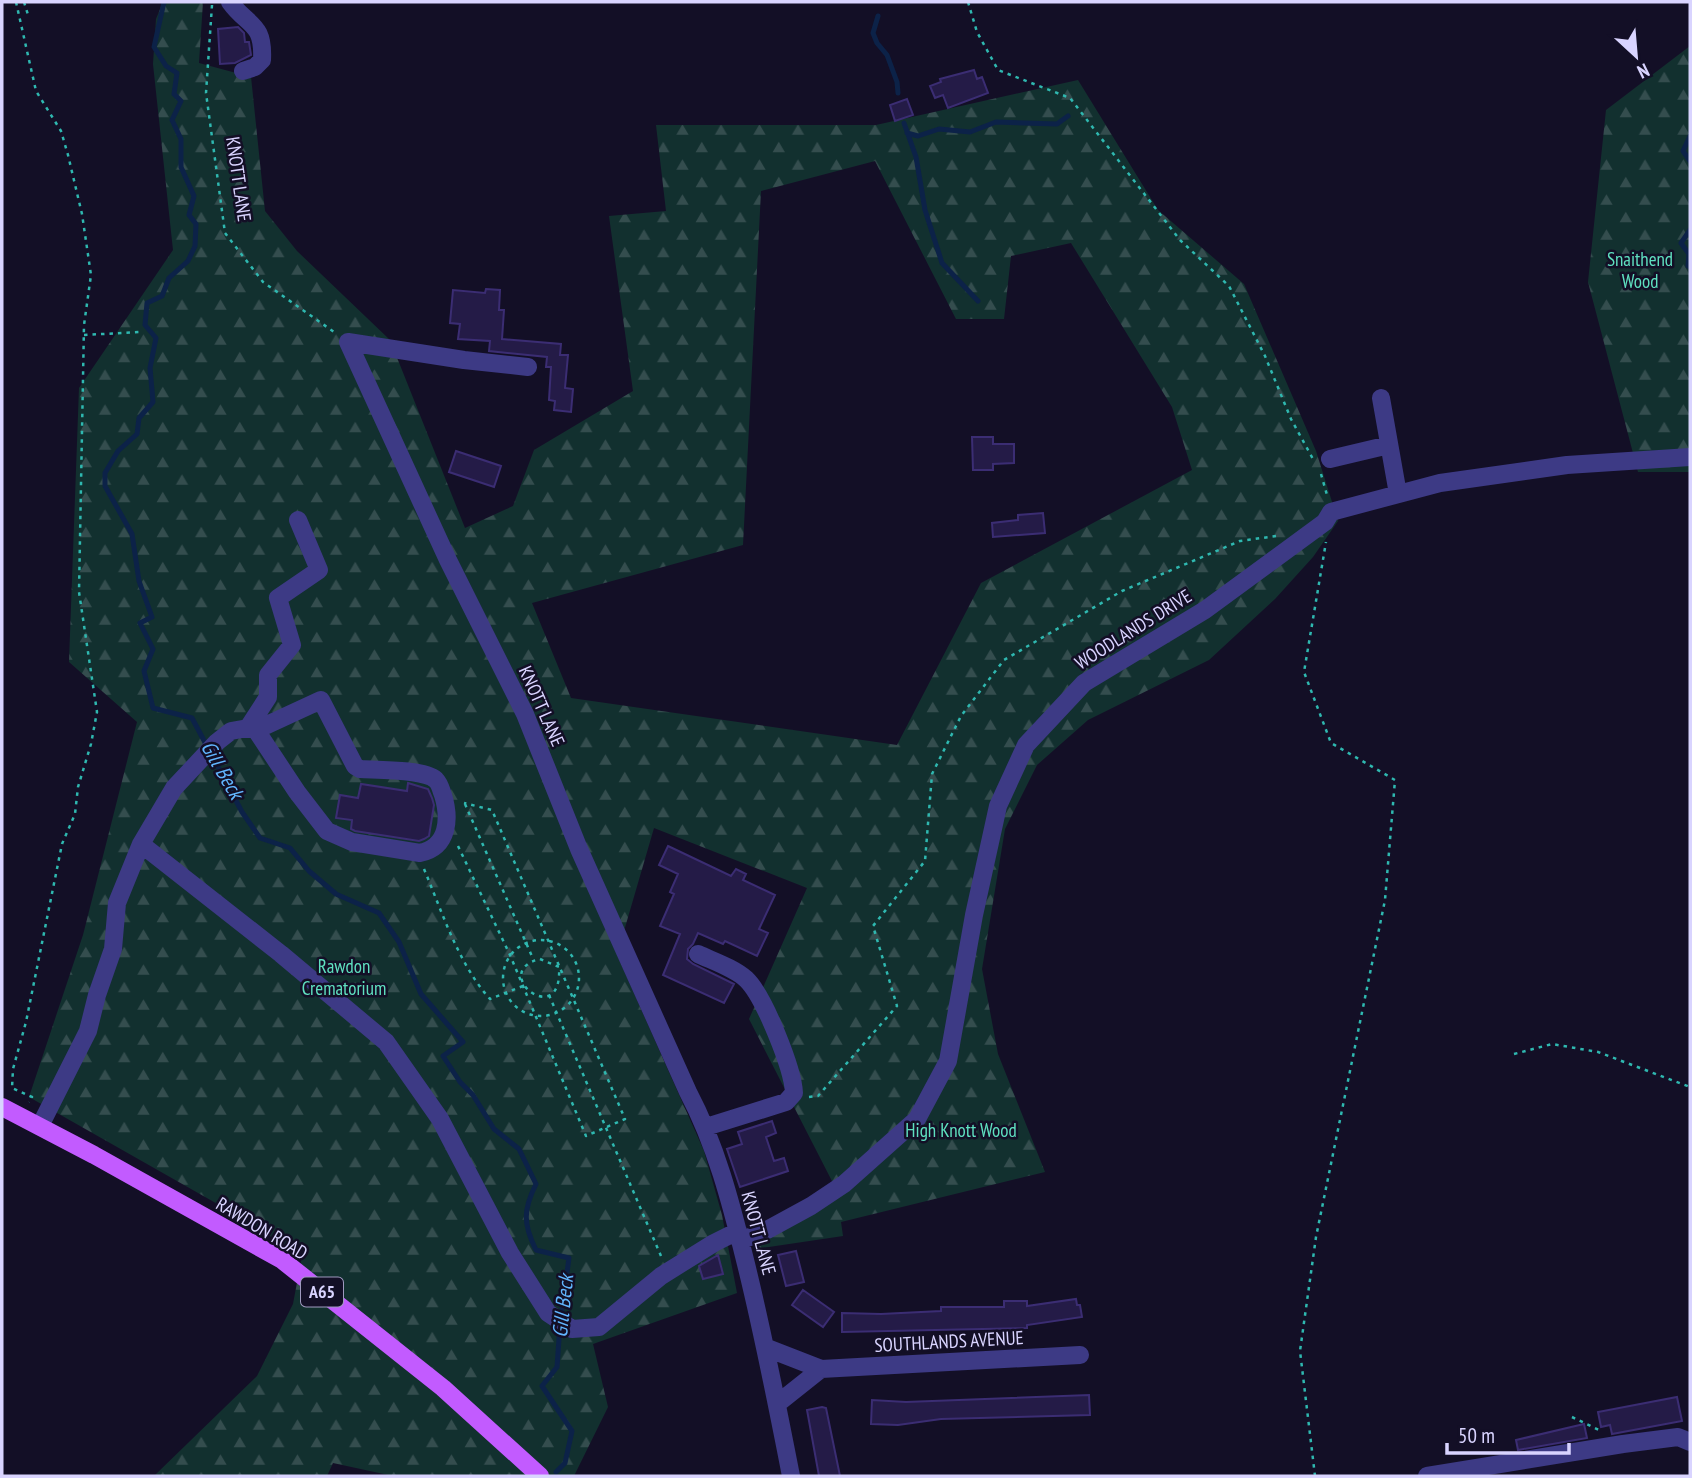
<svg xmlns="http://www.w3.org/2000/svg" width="1692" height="1478" viewBox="0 0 1692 1478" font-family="'PT Sans Narrow',sans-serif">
	<defs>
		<pattern id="forest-firs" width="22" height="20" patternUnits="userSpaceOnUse" patternTransform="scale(1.75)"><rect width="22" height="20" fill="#12302f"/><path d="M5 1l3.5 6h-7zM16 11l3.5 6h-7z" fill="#344d4e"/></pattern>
	</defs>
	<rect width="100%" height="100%" fill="#130f26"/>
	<path fill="url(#forest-firs)" fill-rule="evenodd" d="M163,2H203L199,63L251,77L265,211L297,251L390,340L465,528L513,506L534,450L633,391L609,216L666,211L656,125H876L1078,80L1158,210L1244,284L1316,451L1338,521L1313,557L1275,599L1209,660L1088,720L1037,765L1005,829L982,969L998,1054L1045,1172L841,1222L843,1236L756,1249L834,1185L749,1019L807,888L654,828L617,955L704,1151L722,1215L737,1293L593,1344L608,1407L574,1476H393L333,1463L327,1476H154L257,1376L293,1304L302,1256L221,1206L29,1097L83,935L137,722L69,662L79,388L173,250L153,64L156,19ZM875,161L956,319H1004L1011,256L1071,243L1172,407L1192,470L981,583L897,745L571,698L532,603L743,545L761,191Z
		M1690,46V472H1638L1588,282L1606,110Z"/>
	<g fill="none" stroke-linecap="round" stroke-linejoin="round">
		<path stroke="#0c2248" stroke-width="5" d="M164,2L154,47L166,66L177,73L174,94L181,101L172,120L181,139V167L194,196L189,215L196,224L195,246L188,261L169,278L162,296L147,303L145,325L156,338L150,368L153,402L139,418L137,434L118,451L105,473V486L132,534L139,581L152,617L140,623L153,649L144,671L153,708L192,718L242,812L260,838L290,848L309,871L336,894L379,913L399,942L421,994L463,1042L443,1056L460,1082L473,1095L494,1129L519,1149L536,1184C523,1210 523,1224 536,1250L569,1258L561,1316
			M878,16L873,33L877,43L887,55L897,82L898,93
			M904,123L916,157L925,210L942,263L978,301
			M907,133L918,136L939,129L970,132L996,122L1057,124L1068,116
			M1690,136L1683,151L1690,161
			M1690,230L1681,243L1689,254L1688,266L1690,267
			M556,1472L565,1463L572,1431L542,1386L557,1367L560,1325"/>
	</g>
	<path fill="#241b47" stroke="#3b2d73" stroke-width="2" d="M238,27L244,33L245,42H249L251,55L235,63L220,64L218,29Z
		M974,70L977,79L982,77L988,93L948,108L943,95L935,98L930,86L941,82L940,79Z
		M907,99L913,115L895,121L890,105Z
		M486,289L500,290L499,310H504L502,339L561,344L560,355H568L565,388L573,389L571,412L554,410L555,401L549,400L551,367H546L547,357L489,351L490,341L458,339L460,324L450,323L453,290L485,293Z
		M972,437H993V444H1014V463L993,464V470H973Z
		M456,451L501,466L494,487L449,472Z
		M1043,513L1045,533L993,537L992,523L1018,520V515Z
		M408,783L428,789L432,798L434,805L429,836L424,839L419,841L355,831L351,829L352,820L336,818L340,795L358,798L361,784L407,791Z
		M668,846L731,876L736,869L746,874L743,880L775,895L759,929L768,933L757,956L725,941L723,944L698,933L693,944L688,949L687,959L693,964L734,984L724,1003L663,975L680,934L660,926L674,894L670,892L678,874L659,865Z
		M772,1121L776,1133L766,1137L774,1161L784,1158L788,1171L740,1187L727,1149L742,1144L738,1132Z
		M796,1251L804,1282L786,1286L778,1255Z
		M718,1255L723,1274L703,1279L699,1266Z
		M803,1290L834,1312L823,1327L792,1305Z
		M1076,1299L1077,1305H1080L1082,1317L1027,1325V1328L842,1332V1313L881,1314L941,1311V1307H1004V1301H1027V1306Z
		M1089,1395L1090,1415L941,1419L898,1425L871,1424L872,1400L906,1402Z
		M1677,1397L1682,1421L1612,1434L1610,1425L1601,1427L1598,1412Z
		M822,1407L826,1408L840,1476H819L807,1410Z
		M1584,1424L1587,1438L1518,1450L1516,1440Z"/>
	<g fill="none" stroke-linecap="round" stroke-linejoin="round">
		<path stroke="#2fb8b0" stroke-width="2.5" stroke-dasharray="3.5 5" stroke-linecap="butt" d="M16,2L36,91L61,131L68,155L82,214L91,275L84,325L79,592L97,712L91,744L78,787L75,814L62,844L26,1022L13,1069L12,1088L32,1097L29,1102
			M24,2L29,18
			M968,2L977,32L998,70L1070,98L1180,240L1229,286L1265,356L1291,419L1313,459
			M212,5L206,93L225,233L263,282L334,332
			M84,335L140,332
			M1321,474L1327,495
			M465,804L534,961
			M458,846L510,955L586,1136L625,1119L492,810L464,803
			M424,869C443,914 458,963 490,999L523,986
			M503 978a38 38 0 1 1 76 0a38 38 0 1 1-76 0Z
			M540,959L559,967C563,1032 487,972 540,959Z
			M549,995L661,1256
			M1514,1054L1552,1044L1598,1052L1690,1087
			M809,1097L818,1096L897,1006L873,926L925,861L932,774L961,716L1004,660L1122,591L1240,541L1276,536
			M1572,1417L1599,1430
			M1315,1476L1300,1351L1316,1237L1385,900L1395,780L1331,743L1304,672L1326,542"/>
		<path stroke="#3d3a85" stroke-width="18" d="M230,2C248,27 264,22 262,60L255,67L243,71
			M348,342L448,560L525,714L579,849L688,1092C716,1145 731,1203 745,1260C763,1332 777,1404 791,1476
			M348,342L464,360L528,367
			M1381,398L1398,494
			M1330,459L1389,445
			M248,728L268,697V675L292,645L278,598L319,570L298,520
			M141,844L281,954L386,1042L440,1119L510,1253L548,1313L572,1329L599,1327L661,1276L714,1243L738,1231
			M698,954C713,961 734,968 746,979C764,996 793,1069 794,1093L786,1102L706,1127
			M40,1126L88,1031L97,995L113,949L117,903L141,844L174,788L217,742L231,731L248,728L256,730L321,700L355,766L360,769C377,770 424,769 436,780C440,784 441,790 443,795C450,818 449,847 420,853L352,842L327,831L297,792L256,730
			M740,1241L767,1230L811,1206L844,1184L917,1119L948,1061L974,915L998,806L1026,745L1084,683L1205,610L1325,522L1331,512L1440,483L1567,465L1690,457
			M767,1348L821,1369L1080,1355
			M777,1404L821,1369
			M1427,1476L1623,1444L1678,1437L1690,1442"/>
		<path stroke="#c25bff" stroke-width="18" d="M2,1107L94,1155L282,1260L443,1388L540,1476"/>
	</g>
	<g text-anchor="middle" stroke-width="5" stroke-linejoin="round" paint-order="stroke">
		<rect fill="#130f26" stroke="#9e99be" stroke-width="2" x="301" y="1277.5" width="42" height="29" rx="5"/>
		<g font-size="18" font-weight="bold" fill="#d9d4ff">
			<text x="322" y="1298">A65</text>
		</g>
		<g font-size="19" fill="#d9d4ff" stroke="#130f26">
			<text transform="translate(239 179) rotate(82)" y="7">KNOTT LANE</text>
			<text transform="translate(1133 629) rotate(-32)" y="7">WOODLANDS DRIVE</text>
			<text transform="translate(542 706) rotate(66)" y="7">KNOTT LANE</text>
			<text transform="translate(262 1228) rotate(31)" y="7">RAWDON ROAD</text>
			<text transform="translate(759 1233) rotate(75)" y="7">KNOTT LANE</text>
			<text transform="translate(949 1341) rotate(-3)" y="7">SOUTHLANDS AVENUE</text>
		</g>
		<g font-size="19" fill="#5fe0c0" stroke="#130f26">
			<text x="1640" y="266">Snaithend<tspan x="1640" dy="22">Wood</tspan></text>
			<text x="344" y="973">Rawdon<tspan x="344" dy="22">Crematorium</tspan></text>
			<text x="961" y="1137">High Knott Wood</text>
		</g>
		<g font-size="21" font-style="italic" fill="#62b6ff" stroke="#130f26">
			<text transform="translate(222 770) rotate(60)" y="7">Gill Beck</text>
			<text transform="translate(563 1306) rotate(-84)" y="7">Gill Beck</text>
		</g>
	</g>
	<rect width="1692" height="1478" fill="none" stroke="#d9d4ff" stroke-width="7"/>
	<g transform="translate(1636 56) rotate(154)" stroke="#130f26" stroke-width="5" paint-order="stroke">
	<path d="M0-5L12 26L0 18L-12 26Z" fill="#d9d4ff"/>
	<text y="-10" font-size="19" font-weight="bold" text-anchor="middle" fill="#d9d4ff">N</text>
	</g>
	<path d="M1447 1443v10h122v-10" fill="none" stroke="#d9d4ff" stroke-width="3.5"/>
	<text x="1458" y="1443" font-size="21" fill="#d9d4ff" stroke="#130f26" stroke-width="5" paint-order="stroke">50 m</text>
</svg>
